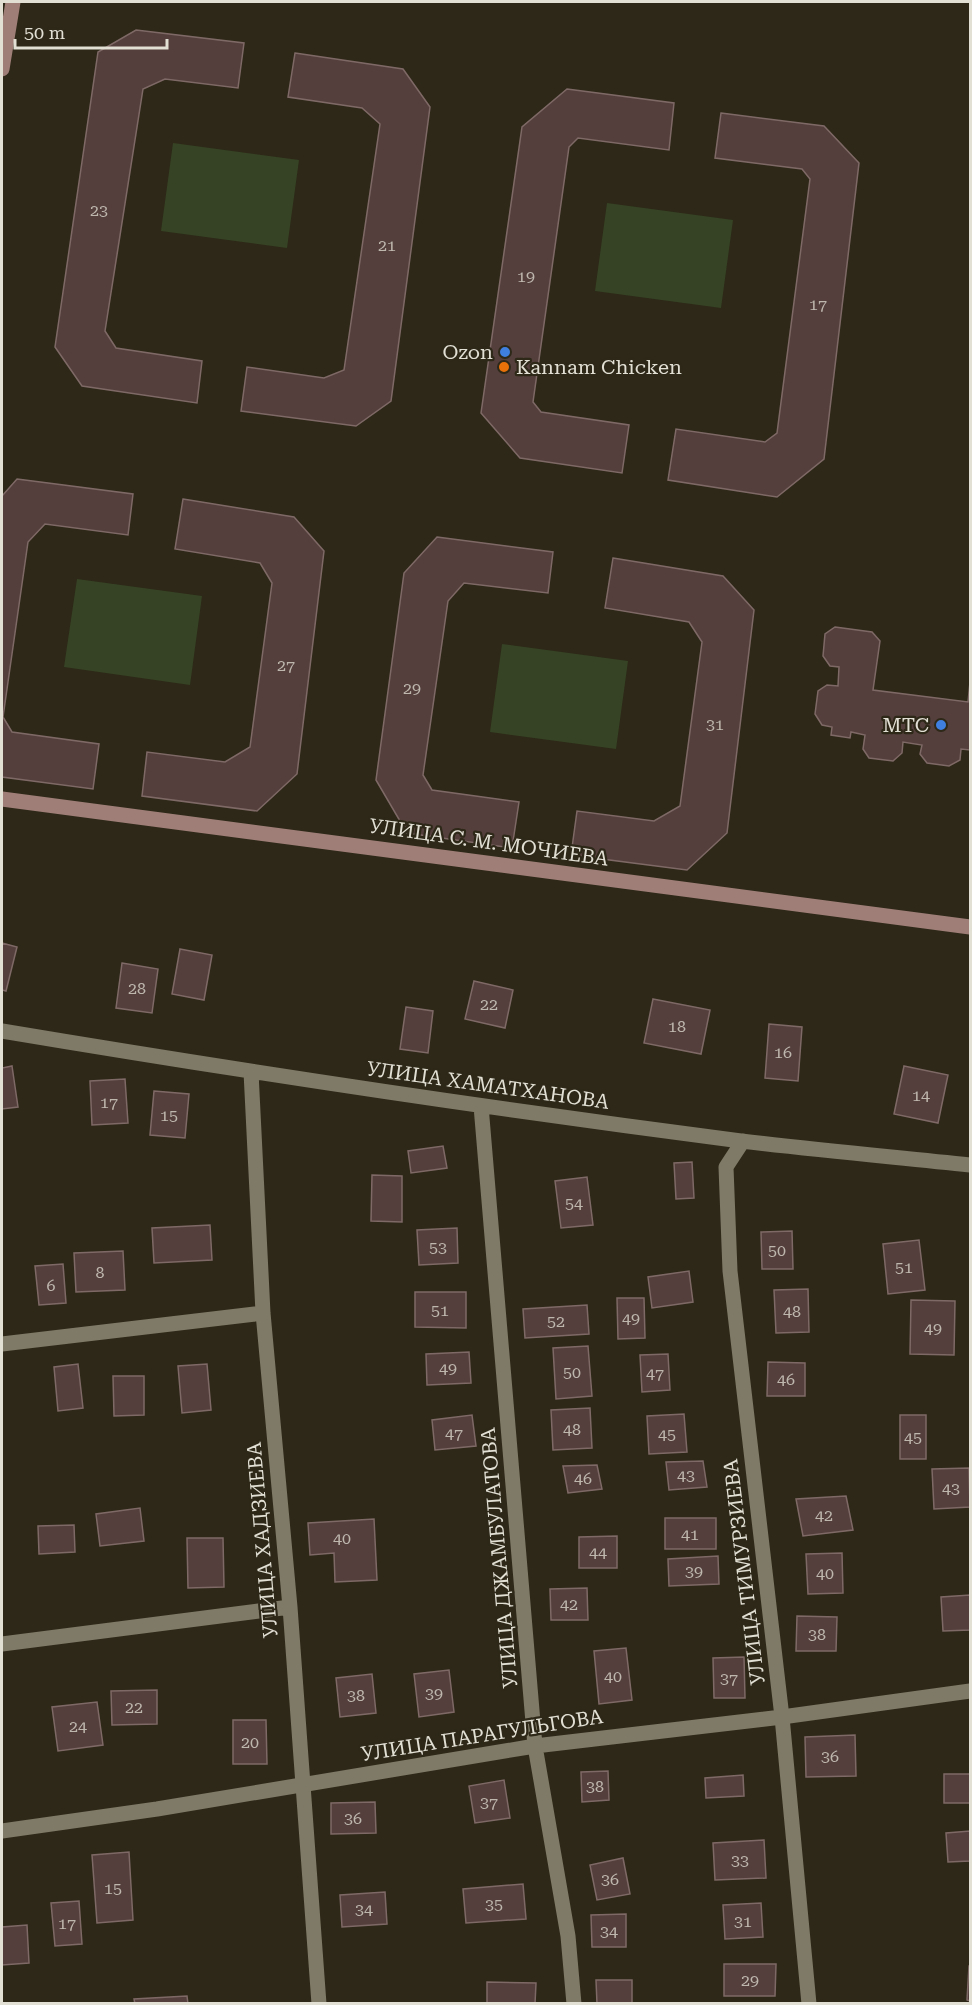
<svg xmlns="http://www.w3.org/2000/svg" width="972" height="2005" viewBox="0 0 972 2005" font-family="'Roboto Serif',serif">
	<rect width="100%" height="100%" fill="#2d2818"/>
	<path fill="#364324" d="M173,143L299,160L287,248L161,231Z
		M607,203L733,220L721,308L595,291Z
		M77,579L202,596L190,685L64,667Z
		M502,644L628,661L616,749L490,732Z"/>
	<path fill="#543f3d" stroke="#7f6966" stroke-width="1.5" d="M136,30L244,43L238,88L165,79L143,89L105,331L116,348L202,361L197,403L82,386L55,347L98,52Z
		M295,53L403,69L430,107L391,401L356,426L241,411L247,367L324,378L344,370L380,124L362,108L288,97Z
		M567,89L674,103L669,150L578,138L569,147L533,402L541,412L629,425L622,473L520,458L481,413L522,127Z
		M721,113L824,126L859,163L824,459L777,497L668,480L676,429L765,442L777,433L810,179L802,169L715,158Z
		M17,479L133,494L128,535L45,524L28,542L3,717L12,732L99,744L93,789L2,777V496Z
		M183,499L294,517L324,551L297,774L257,811L142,796L147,752L225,762L250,747L272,583L260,563L175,549Z
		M437,537L553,552L548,593L464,583L448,601L423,775L432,790L519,802L512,848L407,833L376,780L404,573Z
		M613,558L723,576L754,610L727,833L687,870L571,855L577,811L654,821L680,806L702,642L689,622L605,608Z
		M835,627L872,632L880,641L873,690L968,702L970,682V750L961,749L960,760L949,766L927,763L920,754L922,745L903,742L902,753L893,761L869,758L863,749L865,735L851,732L850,738L831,735L832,727L822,725L815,714L818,691L827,685L838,686L839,667L830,666L823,656L825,634Z
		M2,943L17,947L6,991L2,990Z
		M180,949L212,955L204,1000L172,994Z
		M122,963L158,969L152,1013L116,1008Z
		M474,981L513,990L505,1028L465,1019Z
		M653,999L710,1010L701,1054L644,1043Z
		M406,1007L433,1011L428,1053L400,1049Z
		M769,1024L802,1027L798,1081L765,1078Z
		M12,1066L18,1107L2,1109V1068Z
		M904,1066L948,1075L938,1123L894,1114Z
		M125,1079L128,1123L92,1125L90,1081Z
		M154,1091L189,1094L185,1138L150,1135Z
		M443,1146L447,1168L411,1173L408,1151Z
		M692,1162L694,1198L676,1199L674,1163Z
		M372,1175L402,1176V1222L371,1221Z
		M587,1177L593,1225L561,1228L555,1181Z
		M210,1225L212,1260L154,1263L152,1228Z
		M457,1228L458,1263L419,1265L417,1230Z
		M792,1231L793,1269H762L761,1232Z
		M919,1240L925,1290L888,1294L883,1244Z
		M123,1251L125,1290L76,1292L74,1253Z
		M63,1264L66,1303L39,1305L35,1266Z
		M689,1271L693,1302L652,1308L648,1277Z
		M808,1289L809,1332L776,1333L774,1290Z
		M415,1292H466V1328L415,1327Z
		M617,1298H644L645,1338L618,1339Z
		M911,1300L955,1301L954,1355L910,1354Z
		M587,1305L589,1334L525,1338L523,1309Z
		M588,1346L592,1396L556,1399L553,1348Z
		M469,1352L471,1383L427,1385L426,1354Z
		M668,1354L670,1390L642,1392L640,1355Z
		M768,1362L805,1363V1396H767Z
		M78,1364L83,1408L58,1411L54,1367Z
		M207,1364L211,1410L182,1413L178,1366Z
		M113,1376H144V1415L114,1416Z
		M590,1408L592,1448L553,1450L551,1410Z
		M684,1414L687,1452L649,1454L647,1416Z
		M472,1415L476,1446L435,1450L432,1420Z
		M900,1415H926V1459H900Z
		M703,1461L707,1487L669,1490L666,1462Z
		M597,1465L602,1489L568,1493L563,1466Z
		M969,1468L970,1507L934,1509L932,1469Z
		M846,1496L853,1530L803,1536L796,1499Z
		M140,1508L144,1541L100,1546L96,1514Z
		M665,1518H716V1549H665Z
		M374,1519L377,1580L335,1582L334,1553L310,1555L308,1523Z
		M74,1525L75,1552L39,1554L38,1526Z
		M617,1536V1568H579V1537Z
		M187,1538H223L224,1587L188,1588Z
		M842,1553L843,1593L808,1594L806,1554Z
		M718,1556L719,1584L669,1586L668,1559Z
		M587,1588L588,1620H551L550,1589Z
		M970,1595V1630L943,1631L941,1597Z
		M797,1616L837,1617L836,1651H796Z
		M626,1648L632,1700L599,1704L594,1651Z
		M744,1657L745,1698H714L713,1658Z
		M449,1670L454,1712L419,1717L414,1674Z
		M372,1674L376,1713L340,1717L336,1678Z
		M157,1690V1724L112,1725L111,1691Z
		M97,1702L103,1745L58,1751L52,1707Z
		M233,1720H266L267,1764H233Z
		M855,1735L856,1776L806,1777L805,1737Z
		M608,1771L609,1800L582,1802L581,1772Z
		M944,1774H970V1803H944Z
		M743,1775L744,1796L706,1798L705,1778Z
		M504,1780L510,1818L475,1823L469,1786Z
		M375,1802L376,1833L331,1834V1803Z
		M970,1831V1861L948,1862L946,1833Z
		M764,1840L766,1878L715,1880L713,1843Z
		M129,1852L133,1920L97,1923L92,1855Z
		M623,1858L630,1894L597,1900L590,1865Z
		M523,1884L526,1919L466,1923L463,1889Z
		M385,1892L387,1924L342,1927L340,1895Z
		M79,1901L82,1944L55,1946L51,1903Z
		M761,1903L763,1937L725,1939L723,1905Z
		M626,1914V1947H592L591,1915Z
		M27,1925L29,1963L2,1965V1927Z
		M724,1964H776L775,1996H724Z
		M969,1966H970V2001L967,2000Z
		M596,1980H632V2004H597Z
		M487,1982L536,1983L535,2004H487Z
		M187,1996L188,2004H135L134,1999Z"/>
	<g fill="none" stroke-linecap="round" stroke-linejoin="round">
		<path stroke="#7f7967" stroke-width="15" d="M2,1031C247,1072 493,1109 741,1141C817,1150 894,1157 970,1165
			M251,1072L263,1313L290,1607L319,2004
			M481,1106L535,1746L568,1936L574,2004
			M743,1141L726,1167L730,1271L782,1717L809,2004
			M2,1344L263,1313
			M2,1644L290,1607
			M2,1831L157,1809L535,1746L782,1717L970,1691"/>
		<path stroke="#9f7e78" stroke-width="15" d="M2,69L13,2
			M2,799L970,927"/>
	</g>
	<g fill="#3f7fe0" stroke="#2d2818" stroke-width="2">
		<circle cx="505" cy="352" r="6"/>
		<circle cx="941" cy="725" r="6"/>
	</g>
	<circle fill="#e8710a" stroke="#2d2818" stroke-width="2" cx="504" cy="367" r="6"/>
	<g text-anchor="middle" stroke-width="4.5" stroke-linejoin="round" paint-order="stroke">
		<g font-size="16" fill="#beb7ae">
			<text x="99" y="216">23</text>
			<text x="387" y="251">21</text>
			<text x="526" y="282">19</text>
			<text x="818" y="310">17</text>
			<text x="286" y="671">27</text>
			<text x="412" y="694">29</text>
			<text x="715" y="730">31</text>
			<text x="137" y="994">28</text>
			<text x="489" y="1010">22</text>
			<text x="677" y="1032">18</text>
			<text x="783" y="1058">16</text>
			<text x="921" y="1101">14</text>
			<text x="109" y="1108">17</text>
			<text x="169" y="1121">15</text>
			<text x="574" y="1209">54</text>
			<text x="438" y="1253">53</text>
			<text x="777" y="1256">50</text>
			<text x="904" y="1273">51</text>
			<text x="100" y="1278">8</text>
			<text x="51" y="1291">6</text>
			<text x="440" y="1316">51</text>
			<text x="792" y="1317">48</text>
			<text x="631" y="1324">49</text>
			<text x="556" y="1327">52</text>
			<text x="933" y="1334">49</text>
			<text x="448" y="1374">49</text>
			<text x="572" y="1378">50</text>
			<text x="655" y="1379">47</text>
			<text x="786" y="1385">46</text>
			<text x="572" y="1435">48</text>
			<text x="454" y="1439">47</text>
			<text x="667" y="1440">45</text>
			<text x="913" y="1443">45</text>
			<text x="686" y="1481">43</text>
			<text x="583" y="1484">46</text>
			<text x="951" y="1494">43</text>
			<text x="824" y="1521">42</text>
			<text x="690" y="1540">41</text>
			<text x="342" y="1544">40</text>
			<text x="598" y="1558">44</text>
			<text x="694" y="1577">39</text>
			<text x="825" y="1579">40</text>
			<text x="569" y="1610">42</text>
			<text x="817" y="1640">38</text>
			<text x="613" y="1682">40</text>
			<text x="729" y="1684">37</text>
			<text x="434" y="1699">39</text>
			<text x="356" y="1701">38</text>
			<text x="134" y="1713">22</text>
			<text x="78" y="1732">24</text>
			<text x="250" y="1748">20</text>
			<text x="830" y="1762">36</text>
			<text x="595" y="1792">38</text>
			<text x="489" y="1808">37</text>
			<text x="353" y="1824">36</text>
			<text x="740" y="1866">33</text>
			<text x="610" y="1885">36</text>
			<text x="113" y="1894">15</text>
			<text x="494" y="1910">35</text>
			<text x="364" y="1915">34</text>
			<text x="743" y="1927">31</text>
			<text x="67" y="1929">17</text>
			<text x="609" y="1937">34</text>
			<text x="750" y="1986">29</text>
		</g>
		<g font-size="20" fill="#e2dfd4" stroke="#2d2818" text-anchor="end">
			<text x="493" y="359">Ozon</text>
			<text x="516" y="374" text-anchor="start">Kannam Chicken</text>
			<text x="929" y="732">МТС</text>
		</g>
		<g font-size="20" fill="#e2dfd4" stroke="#2d2818">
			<text transform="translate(489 842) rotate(8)" y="7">УЛИЦА С. М. МОЧИЕВА</text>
			<text transform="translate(488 1085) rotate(8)" y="7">УЛИЦА ХАМАТХАНОВА</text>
			<text transform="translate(262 1540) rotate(-95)" y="7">УЛИЦА ХАДЗИЕВА</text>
			<text transform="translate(499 1558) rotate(-95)" y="7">УЛИЦА ДЖАМБУЛАТОВА</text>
			<text transform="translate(744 1572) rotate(-97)" y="7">УЛИЦА ТИМУРЗИЕВА</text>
			<text transform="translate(482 1735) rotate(-9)" y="7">УЛИЦА ПАРАГУЛЬГОВА</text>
		</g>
	</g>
	<rect width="972" height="2005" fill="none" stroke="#e2dfd4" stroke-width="6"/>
	<path d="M15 39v9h152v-9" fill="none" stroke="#e2dfd4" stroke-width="3"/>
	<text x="24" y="39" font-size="18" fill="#e2dfd4" stroke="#2d2818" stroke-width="4.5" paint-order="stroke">50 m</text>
</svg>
